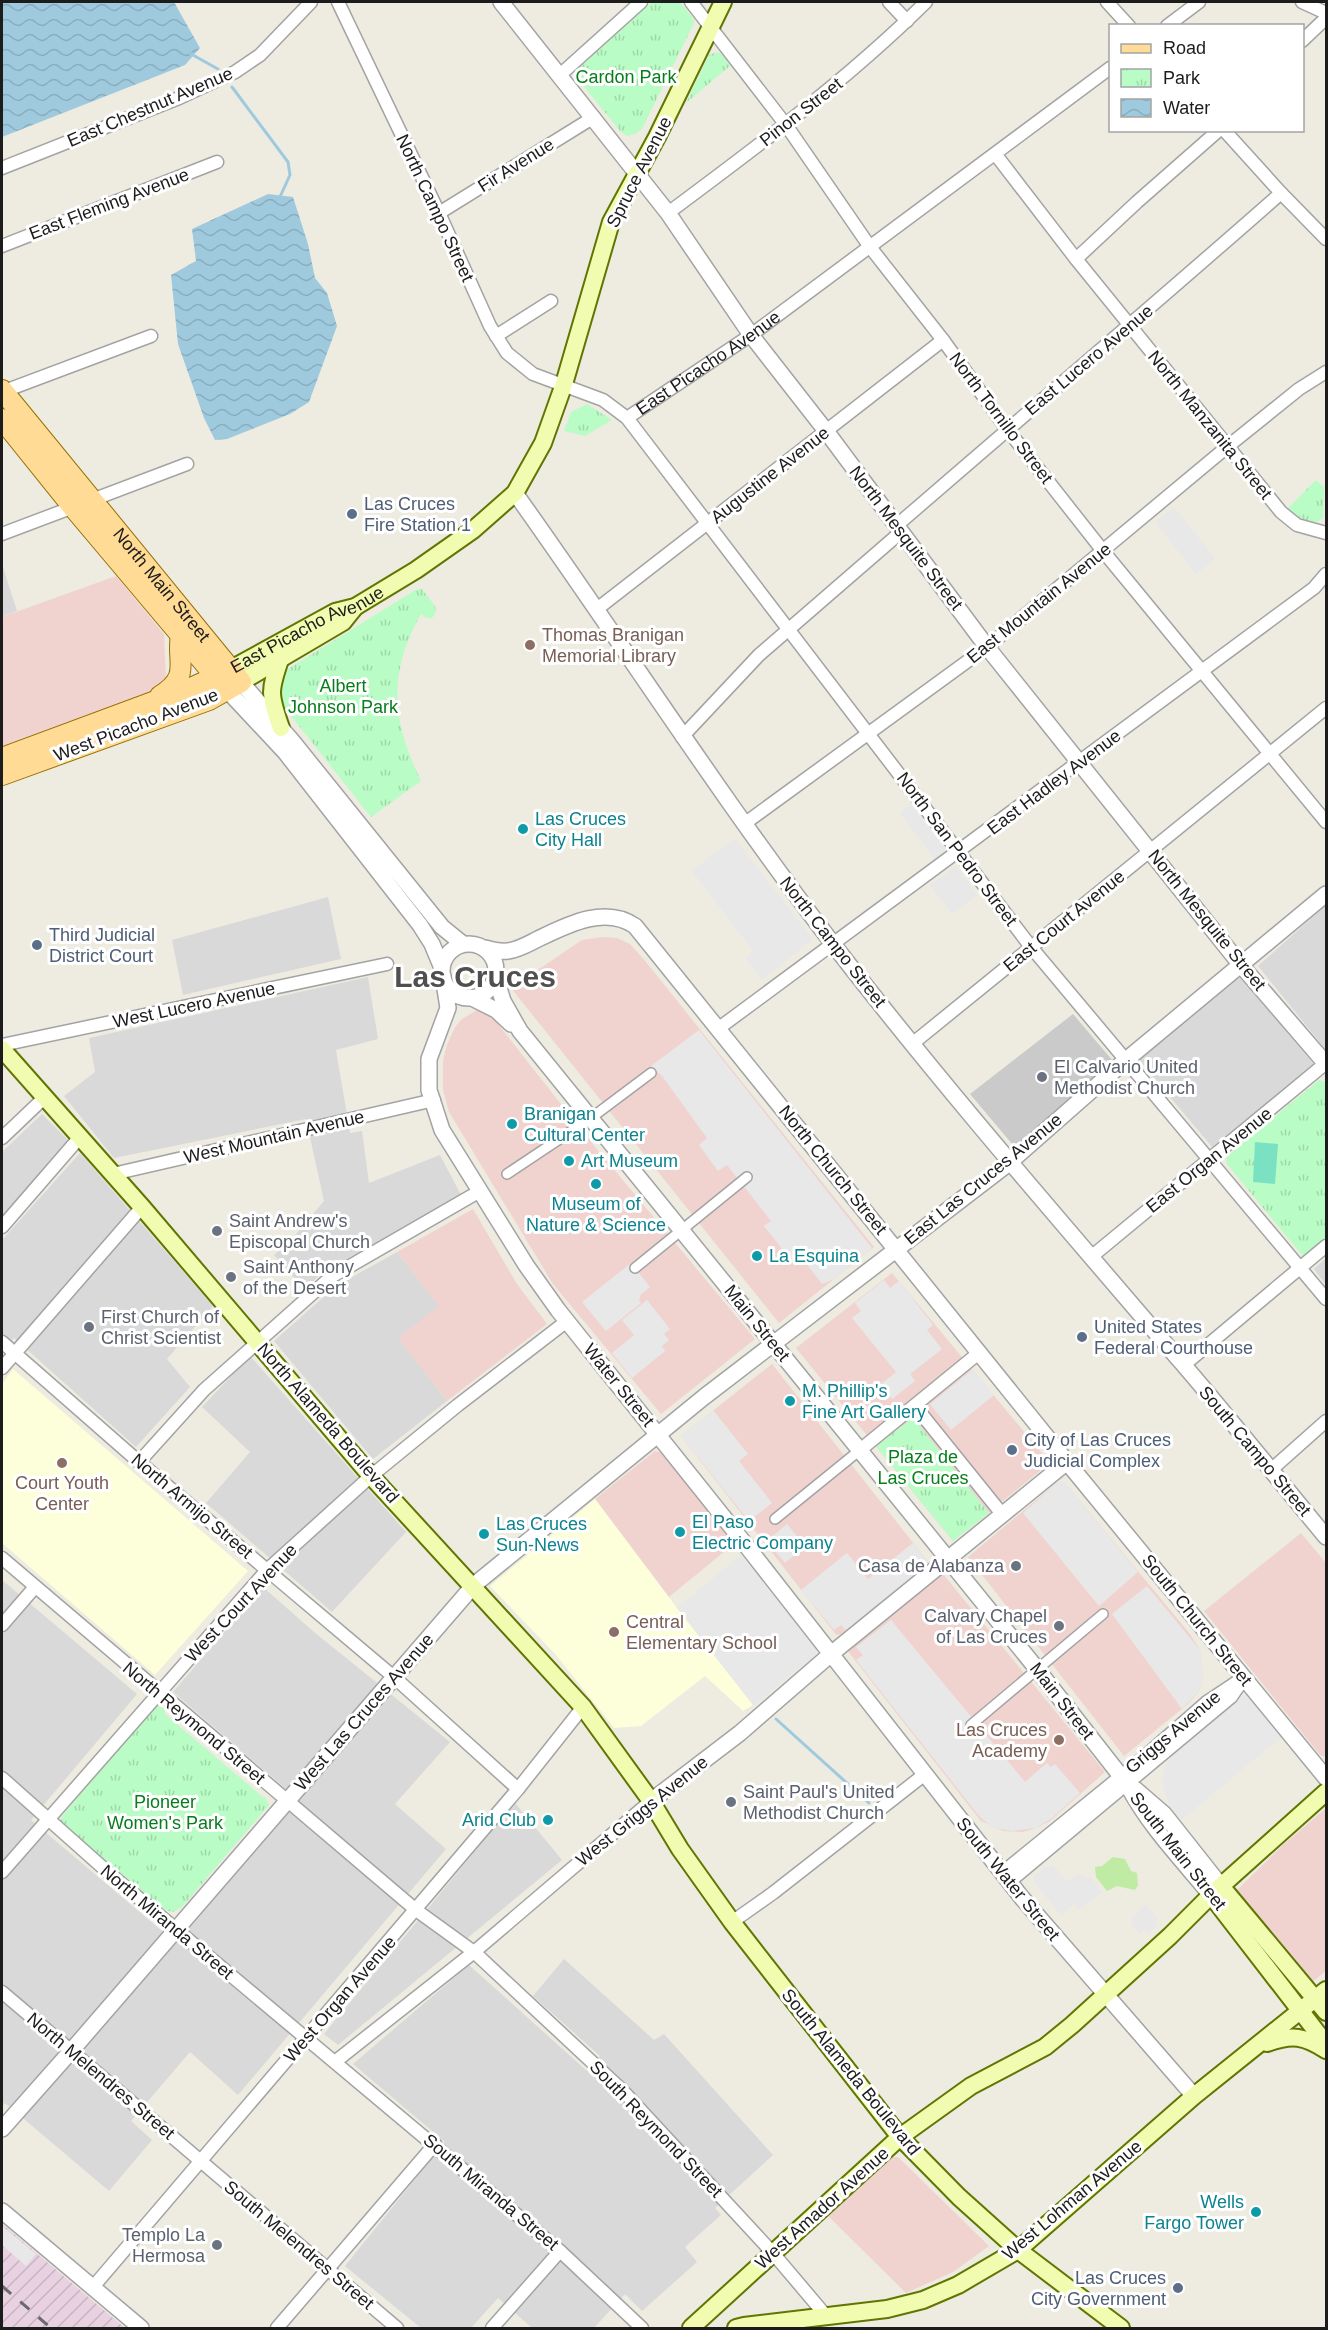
<svg xmlns="http://www.w3.org/2000/svg" width="1328" height="2330" viewBox="0 0 1328 2330" font-family="Helvetica,sans-serif">
	<defs>
		<pattern id="industrial-furrows" width="10" height="10" patternUnits="userSpaceOnUse" patternTransform="scale(1.5)"><rect width="10" height="10" fill="#e8d2e2"/><path d="M-1 1l2-2M0 10L10 0M9 11l2-2" fill="none" stroke="#c6b4c1"/></pattern>
		<pattern id="park-tufts" width="24" height="20" patternUnits="userSpaceOnUse" patternTransform="scale(1.5)"><rect width="24" height="20" fill="#bafcc5"/><path d="M3 7l-1-3M5 7V3M7 7l1-3M15 17l-1-3M17 17v-4M19 17l1-3" fill="none" stroke="#9fd7a9"/></pattern>
		<pattern id="water-waves" width="16" height="10" patternUnits="userSpaceOnUse" patternTransform="scale(1.5)"><rect width="16" height="10" fill="#9fcade"/><path d="M0 5q4-4 8 0t8 0" fill="none" stroke="#88adbe"/></pattern>
	</defs>
	<rect width="100%" height="100%" fill="#eeebe1"/>
	<path fill="#dad9d9" d="M2,564L17,611L2,617Z
		M328,897L341,959L183,995L172,940Z
		M1326,905V1050L1258,966Z
		M1239,976L1313,1063V1065L1212,1147L1139,1060Z
		M368,977L378,1039L336,1050L350,1133L362,1131L369,1183L440,1155L462,1197L322,1272L305,1290L274,1255L296,1234L324,1201L306,1119L114,1158L64,1096L95,1072L89,1038Z
		M42,1114L69,1141L2,1216V1152Z
		M80,1153L213,1306L167,1359L190,1387L136,1447L14,1338L2,1352V1240Z
		M397,1252L440,1306L399,1338L447,1401L373,1459L274,1341L336,1286Z
		M1326,1258V1285L1314,1269Z
		M250,1356L406,1532L332,1612L206,1503L250,1452L202,1407Z
		M2,1580L137,1694L31,1820L175,1942L299,1800L173,1692L263,1587L314,1632L450,1742L395,1804L446,1849L238,2095L190,2052L131,2121L152,2140L109,2191L5,2103L2,2106Z
		M515,1803L562,1860L338,2045L324,2034Z
		M564,1959L654,2040L664,2034L773,2155L715,2208L721,2215L685,2247L697,2262L642,2311L625,2294L594,2328H532L498,2298L471,2328H421L345,2266L445,2142L353,2064L469,1965L587,2071L600,2056L533,1996Z"/>
	<path fill="#f0d3cf" d="M116,576L164,634L166,680L159,691L2,751V617Z
		M602,937L617,938L630,944L646,962L874,1247L779,1323L511,988L582,940Z
		M477,1010H487L582,1131L755,1339L661,1414L553,1284L449,1112L443,1090V1061L447,1045L455,1027L462,1019Z
		M473,1209L517,1284L547,1324L447,1401L398,1338L439,1306L397,1252Z
		M892,1273L1050,1463L953,1541L796,1348Z
		M772,1364L929,1563L841,1634L837,1635L834,1632L681,1436Z
		M655,1451L662,1453L736,1542L669,1597L595,1499Z
		M1058,1482H1064L1190,1634L1200,1650L1203,1679L1199,1691L1188,1704L1124,1756L968,1557Z
		M1301,1533L1326,1563V1757L1320,1755L1204,1611Z
		M943,1574L1105,1772L1050,1821L1034,1829L1022,1832L1003,1831L981,1821L847,1650Z
		M1326,1808V1971L1312,1982L1236,1891L1283,1845Z
		M894,2157H898L989,2246L953,2272L906,2293L825,2213Z"/>
	<path fill="url(#industrial-furrows)" d="M2,2224L41,2257L125,2328H2Z"/>
	<path fill="#fcffd9" d="M13,1369L248,1571L155,1675L2,1543V1384Z
		M595,1499L677,1608L753,1705L743,1711L705,1676L641,1726L614,1728L556,1655L490,1586Z"/>
	<path fill="#cacaca" d="M1073,1014L1113,1061L1018,1143L1013,1145L970,1094Z"/>
	<path fill="#c0eba4" d="M1113,1857L1125,1859L1131,1871L1137,1873L1138,1885L1135,1890L1117,1886L1107,1891L1096,1877L1095,1867L1102,1866Z"/>
	<path fill="url(#park-tufts)" d="M652,2H680L695,21L642,129L635,134L627,136L620,131L573,73Z
		M717,52L723,55L730,66L686,103L709,55Z
		M587,404L612,420L585,436L564,431L571,412Z
		M1316,480L1324,487L1323,518L1314,524L1295,515L1288,508Z
		M417,589H422L435,606L436,612L432,618H426L421,614C387,674 392,721 421,781L371,817L284,707C280,692 281,683 288,669Z
		M1319,1080L1326,1082V1238L1307,1255H1302L1226,1163L1227,1156Z
		M910,1420H915L989,1513L953,1541L876,1446Z
		M155,1705L165,1709V1714L264,1798L265,1797L269,1805L182,1907L173,1912L165,1910L60,1822L63,1815Z"/>
	<path fill="#7ae2c3" d="M1255,1142L1278,1144L1275,1184L1253,1182Z"/>
	<path fill="#e8e8e8" d="M1174,507L1215,558L1196,574L1155,522Z
		M911,804L946,850L935,859L900,813Z
		M736,840L813,939L762,980L745,958L753,951L692,871L731,841Z
		M956,866L977,895L952,914L930,885Z
		M699,1030L872,1248L834,1279L822,1284L798,1253L790,1259L764,1226L771,1221L746,1189L727,1165L718,1171L699,1145L707,1138L662,1076L651,1066Z
		M631,1263L650,1287L641,1294L639,1300L641,1303L606,1331L582,1302Z
		M884,1280L890,1288L899,1281L933,1325L927,1330L942,1349L910,1374L915,1381L892,1399L880,1385L896,1372L852,1318L861,1311L855,1303Z
		M647,1300L670,1329L664,1334L669,1340L662,1346L665,1351L632,1378L612,1353L634,1335L622,1320Z
		M973,1369L994,1395L951,1430L930,1404Z
		M713,1410L748,1454L739,1461L772,1503L749,1521L681,1436Z
		M1058,1482H1064L1138,1572L1099,1606L1023,1513Z
		M787,1524L805,1546L785,1563L767,1541Z
		M913,1543L929,1563L846,1630L841,1625L834,1630L801,1590L847,1553L868,1579Z
		M741,1555L816,1648V1654L754,1706L677,1608Z
		M1147,1586L1200,1650L1203,1679L1199,1691L1182,1709L1112,1614Z
		M891,1620L1025,1782L1047,1763L1051,1767L1055,1764L1080,1793L1052,1818L1036,1828L1012,1831L999,1829L989,1825L979,1816L856,1660L863,1655L856,1647Z
		M1247,1693L1283,1736L1181,1820L1169,1805L1162,1783L1164,1769L1171,1756Z
		M1053,1865L1067,1882L1079,1873L1084,1877H1091L1102,1892L1080,1910L1074,1904L1061,1915L1034,1882V1877L1042,1869Z
		M1146,1904L1158,1919L1155,1921L1158,1924L1149,1933L1144,1930L1140,1934L1131,1924L1133,1916Z
		M2,2226L36,2254L26,2266L2,2245Z"/>
	<path fill="url(#water-waves)" d="M2,2H174L200,48L185,65L2,137Z
		M268,194L293,197L308,244L315,278L327,293L337,326L309,402L290,414L227,439L215,440L204,418L178,344L171,275L196,261L192,229Z"/>
	<g fill="none" stroke-linecap="round" stroke-linejoin="round">
		<path stroke="#9fcade" stroke-width="3" d="M191,54L218,69
			M232,87L288,162L290,175L279,199
			M776,1719L869,1803"/>
		<g stroke="#a3a3a3" stroke-width="12">
			<path id="pedestrian" d="M507,1174L591,1118L651,1073
				M635,1268L747,1177
				M775,1519L860,1450
				M971,1725L1103,1614"/>
		</g>
		<g stroke="#a3a3a3" stroke-width="15">
			<g id="minor">
				<path id="s1" d="M338,2L439,213L490,326L507,353L533,374L603,400L627,418L751,335L1110,68"/>
				<path d="M691,2L786,125L870,247L943,340L1007,429L1103,551L1326,822"/>
				<path d="M889,2L907,21"/>
				<path d="M1107,2L1129,26"/>
				<path d="M1302,2L1326,13"/>
				<path d="M1167,26L1199,2"/>
				<path d="M1302,41L1326,18"/>
				<path d="M561,74L641,2"/>
				<path d="M1224,130L1281,193L1326,239"/>
				<path d="M996,155L1076,259L1281,512L1297,525L1326,533"/>
				<path d="M2,168L179,98L235,72L260,55L311,2"/>
				<path d="M439,213L594,117"/>
				<path d="M668,213C758,146 847,80 926,2"/>
				<path d="M2,246L217,162"/>
				<path d="M1076,259L1137,202L1219,130"/>
				<path d="M496,336L551,301"/>
				<path d="M2,392L151,336"/>
				<path d="M627,418L1031,947L1326,1299"/>
				<path d="M896,526C1024,415 1154,305 1281,193"/>
				<path d="M2,534L187,464"/>
				<path d="M597,609L943,340"/>
				<path d="M682,737L759,655L901,532"/>
				<path d="M744,824L987,647L1227,447L1299,389L1326,372"/>
				<path d="M719,1028L1314,588L1326,574"/>
				<path d="M912,1044L1326,708"/>
				<path d="M2,1045L387,964"/>
				<path d="M2,1138L45,1097"/>
				<path d="M113,1174L434,1100"/>
				<path d="M2,1227L80,1137"/>
				<path d="M1091,1257L1326,1063"/>
				<path d="M2,1342L139,1462L395,1678L518,1789"/>
				<path d="M1184,1365L1326,1246"/>
				<path d="M2,1368L142,1207"/>
				<path d="M915,1406L1002,1514"/>
				<path d="M860,1450L980,1352"/>
				<path d="M139,1462L204,1390L331,1277L480,1191"/>
				<path d="M1271,1470L1326,1421"/>
				<path d="M2,1558L416,1910L474,1952L623,2091L772,2252L827,2317"/>
				<path d="M2,1625L35,1587"/>
				<path d="M2,1778L110,1874L560,2251L642,2328"/>
				<path d="M2,1872L267,1570L371,1476L458,1405L567,1321"/>
				<path d="M1002,1873L1142,1759L1207,1702L1240,1680"/>
				<path d="M1009,1882L1231,1697L1244,1678"/>
				<path d="M732,1922L773,1893L925,1774"/>
				<path d="M2,1992L397,2328"/>
				<path d="M336,2061L474,1952L651,1801"/>
				<path d="M93,2287L518,1789L583,1707"/>
				<path d="M277,2328L435,2144"/>
				<path d="M492,2328L560,2251"/>
			</g>
		</g>
		<g stroke="#a3a3a3" stroke-width="18">
			<path id="tertiary" d="M501,2L668,213L751,335L826,431L987,647L1240,964L1326,1064
				M515,493C622,643 721,798 833,944C944,1088 1064,1225 1182,1363C1231,1420 1278,1479 1326,1537
				M241,682L293,742L442,927L463,944
				M227,690L285,752L420,925L432,944L442,968
				M442 971a27 27 0 1 1 54 0a27 27 0 1 1-54 0Z
				M485,948C492,950 499,952 508,951C518,950 528,944 538,939C567,925 605,905 635,926L1067,1462L1326,1778
				M495,975L503,1001L520,1031L1037,1669L1127,1784C1148,1825 1182,1860 1211,1895
				M443,976L448,1008L429,1059V1090L442,1130L526,1265L558,1310L745,1544L1022,1898L1194,2096
				M470,997L496,1010L511,1024
				M1135,1789L1164,1814L1221,1886
				M651,1801L740,1733L831,1654L1067,1462
				M2,2129L72,2050L474,1585L704,1397L1009,1163L1126,1060L1326,894
				M2,2211L141,2328"/>
		</g>
		<g stroke="#5f7600" stroke-width="20">
			<g id="secondary">
				<path id="s2" d="M231,669L335,612L355,607L416,570L473,530L515,493L543,443L564,384L611,222L657,137L723,2"/>
				<path d="M241,682L343,622L355,607"/>
				<path d="M281,728C269,694 269,691 281,657"/>
				<path d="M2,1049L142,1207L371,1476L583,1707L651,1801L680,1849L732,1922L900,2137L959,2197L1018,2250L1121,2328"/>
				<path d="M1221,1886L1326,2012"/>
				<path d="M1211,1895L1326,2044"/>
				<path d="M1267,2043C1293,2034 1304,2036 1326,2050"/>
				<path d="M691,2328L900,2137L971,2086L1045,2047L1072,2025L1170,1936L1211,1895L1326,1792"/>
				<path d="M736,2328L744,2326L887,2309L923,2300L958,2285L1018,2250L1194,2096L1326,1990"/>
			</g>
		</g>
		<g stroke="#947000" stroke-width="22">
			<g id="primary">
				<path id="s3" d="M2,390L241,682L209,700L2,775"/>
				<path d="M2,419L72,506L227,690"/>
				<path d="M160,696C192,676 176,662 181,635"/>
				<path d="M2,758L193,687L226,672"/>
			</g>
		</g>
		<use href="#pedestrian" stroke="#fff" stroke-width="9"/>
		<use href="#minor" stroke="#fff" stroke-width="12"/>
		<use href="#tertiary" stroke="#fff" stroke-width="15"/>
		<use href="#secondary" stroke="#f2fcb1" stroke-width="16"/>
		<use href="#primary" stroke="#ffdb95" stroke-width="20"/>
		<path stroke="#6a6a6a" stroke-width="3" stroke-dasharray="12 12" stroke-linecap="butt" d="M2,2286L51,2328"/>
	</g>
	<g fill="#5c6f8a" stroke="#fff" stroke-width="2">
		<circle cx="352" cy="514" r="6"/>
		<circle cx="37" cy="945" r="6"/>
		<circle cx="1082" cy="1337" r="6"/>
		<circle cx="1012" cy="1450" r="6"/>
		<circle cx="1178" cy="2288" r="6"/>
	</g>
	<g fill="#8d6e63" stroke="#fff" stroke-width="2">
		<circle cx="530" cy="645" r="6"/>
		<circle cx="62" cy="1463" r="6"/>
		<circle cx="614" cy="1632" r="6"/>
		<circle cx="1059" cy="1740" r="6"/>
	</g>
	<g fill="#0f9aa8" stroke="#fff" stroke-width="2">
		<circle cx="523" cy="829" r="6"/>
		<circle cx="512" cy="1124" r="6"/>
		<circle cx="569" cy="1161" r="6"/>
		<circle cx="596" cy="1184" r="6"/>
		<circle cx="757" cy="1256" r="6"/>
		<circle cx="790" cy="1401" r="6"/>
		<circle cx="680" cy="1532" r="6"/>
		<circle cx="484" cy="1534" r="6"/>
		<circle cx="548" cy="1820" r="6"/>
		<circle cx="1256" cy="2212" r="6"/>
	</g>
	<g fill="#6b7280" stroke="#fff" stroke-width="2">
		<circle cx="1042" cy="1077" r="6"/>
		<circle cx="217" cy="1231" r="6"/>
		<circle cx="231" cy="1277" r="6"/>
		<circle cx="89" cy="1327" r="6"/>
		<circle cx="1016" cy="1566" r="6"/>
		<circle cx="1059" cy="1626" r="6"/>
		<circle cx="731" cy="1802" r="6"/>
		<circle cx="217" cy="2245" r="6"/>
	</g>
	<g text-anchor="middle" stroke-width="6" stroke-linejoin="round" paint-order="stroke">
		<g font-size="18" fill="#067e1b" stroke="#fff">
			<text x="626" y="83">Cardon Park</text>
			<text x="343" y="692">Albert<tspan x="343" dy="21">Johnson Park</tspan></text>
			<text x="923" y="1463">Plaza de<tspan x="923" dy="21">Las Cruces</tspan></text>
			<text x="165" y="1808">Pioneer<tspan x="165" dy="21">Women's Park</tspan></text>
		</g>
		<g font-size="18" fill="#1c1c1c" stroke="#fff">
			<text transform="translate(150 107) rotate(-23)" y="6">East Chestnut Avenue</text>
			<text transform="translate(801 112) rotate(-38)" y="6">Pinon Street</text>
			<text transform="translate(516 165) rotate(-32)" y="6">Fir Avenue</text>
			<text transform="translate(639 172) rotate(-63)" y="6">Spruce Avenue</text>
			<text transform="translate(109 204) rotate(-21)" y="6">East Fleming Avenue</text>
			<text transform="translate(435 208) rotate(65)" y="6">North Campo Street</text>
			<text transform="translate(1089 360) rotate(-40)" y="6">East Lucero Avenue</text>
			<text dy="6" stroke="none"><textPath href="#s1" startOffset="626">East Picacho Avenue</textPath></text>
			<text transform="translate(1001 418) rotate(53)" y="6">North Tornillo Street</text>
			<text transform="translate(1210 425) rotate(51)" y="6">North Manzanita Street</text>
			<text transform="translate(770 475) rotate(-38)" y="6">Augustine Avenue</text>
			<text transform="translate(906 538) rotate(53)" y="6">North Mesquite Street</text>
			<text dy="6" stroke="none"><textPath href="#s3" startOffset="252">North Main Street</textPath></text>
			<text transform="translate(1039 603) rotate(-39)" y="6">East Mountain Avenue</text>
			<text dy="6" stroke="none"><textPath href="#s2" startOffset="86">East Picacho Avenue</textPath></text>
			<text transform="translate(136 725) rotate(-21)" y="6">West Picacho Avenue</text>
			<text transform="translate(1054 782) rotate(-37)" y="6">East Hadley Avenue</text>
			<text transform="translate(957 849) rotate(53)" y="6">North San Pedro Street</text>
			<text transform="translate(1207 920) rotate(51)" y="6">North Mesquite Street</text>
			<text transform="translate(1064 921) rotate(-39)" y="6">East Court Avenue</text>
			<text transform="translate(833 942) rotate(52)" y="6">North Campo Street</text>
			<text transform="translate(194 1005) rotate(-12)" y="6">West Lucero Avenue</text>
			<text transform="translate(274 1137) rotate(-13)" y="6">West Mountain Avenue</text>
			<text transform="translate(1209 1160) rotate(-39)" y="6">East Organ Avenue</text>
			<text transform="translate(833 1170) rotate(51)" y="6">North Church Street</text>
			<text transform="translate(983 1179) rotate(-39)" y="6">East Las Cruces Avenue</text>
			<text transform="translate(757 1323) rotate(51)" y="6">Main Street</text>
			<text transform="translate(619 1385) rotate(51)" y="6">Water Street</text>
			<text transform="translate(328 1423) rotate(49)" y="6">North Alameda Boulevard</text>
			<text transform="translate(1255 1451) rotate(50)" y="6">South Campo Street</text>
			<text transform="translate(192 1506) rotate(40)" y="6">North Armijo Street</text>
			<text transform="translate(241 1603) rotate(-47)" y="6">West Court Avenue</text>
			<text transform="translate(1197 1620) rotate(51)" y="6">South Church Street</text>
			<text transform="translate(1062 1701) rotate(52)" y="6">Main Street</text>
			<text transform="translate(364 1712) rotate(-49)" y="6">West Las Cruces Avenue</text>
			<text transform="translate(194 1723) rotate(40)" y="6">North Reymond Street</text>
			<text transform="translate(1173 1732) rotate(-40)" y="6">Griggs Avenue</text>
			<text transform="translate(642 1811) rotate(-39)" y="6">West Griggs Avenue</text>
			<text transform="translate(1178 1851) rotate(52)" y="6">South Main Street</text>
			<text transform="translate(1008 1879) rotate(51)" y="6">South Water Street</text>
			<text transform="translate(167 1922) rotate(40)" y="6">North Miranda Street</text>
			<text transform="translate(340 1999) rotate(-49)" y="6">West Organ Avenue</text>
			<text transform="translate(851 2072) rotate(51)" y="6">South Alameda Boulevard</text>
			<text transform="translate(101 2076) rotate(40)" y="6">North Melendres Street</text>
			<text transform="translate(656 2129) rotate(46)" y="6">South Reymond Street</text>
			<text transform="translate(491 2192) rotate(40)" y="6">South Miranda Street</text>
			<text transform="translate(1072 2200) rotate(-40)" y="6">West Lohman Avenue</text>
			<text transform="translate(822 2208) rotate(-42)" y="6">West Amador Avenue</text>
			<text transform="translate(299 2245) rotate(40)" y="6">South Melendres Street</text>
		</g>
		<g font-size="18" fill="#4e5e75" stroke="#fff" text-anchor="start">
			<text x="364" y="510">Las Cruces<tspan x="364" dy="21">Fire Station 1</tspan></text>
			<text x="49" y="941">Third Judicial<tspan x="49" dy="21">District Court</tspan></text>
			<text x="1094" y="1333">United States<tspan x="1094" dy="21">Federal Courthouse</tspan></text>
			<text x="1024" y="1446">City of Las Cruces<tspan x="1024" dy="21">Judicial Complex</tspan></text>
			<text x="1166" y="2284" text-anchor="end">Las Cruces<tspan x="1166" dy="21">City Government</tspan></text>
		</g>
		<g font-size="18" fill="#785e54" stroke="#fff" text-anchor="start">
			<text x="542" y="641">Thomas Branigan<tspan x="542" dy="21">Memorial Library</tspan></text>
			<text x="62" y="1489" text-anchor="middle">Court Youth<tspan x="62" dy="21">Center</tspan></text>
			<text x="626" y="1628">Central<tspan x="626" dy="21">Elementary School</tspan></text>
			<text x="1047" y="1736" text-anchor="end">Las Cruces<tspan x="1047" dy="21">Academy</tspan></text>
		</g>
		<g font-size="18" fill="#0d838f" stroke="#fff" text-anchor="start">
			<text x="535" y="825">Las Cruces<tspan x="535" dy="21">City Hall</tspan></text>
			<text x="524" y="1120">Branigan<tspan x="524" dy="21">Cultural Center</tspan></text>
			<text x="581" y="1167">Art Museum</text>
			<text x="596" y="1210" text-anchor="middle">Museum of<tspan x="596" dy="21">Nature &amp; Science</tspan></text>
			<text x="769" y="1262">La Esquina</text>
			<text x="802" y="1397">M. Phillip's<tspan x="802" dy="21">Fine Art Gallery</tspan></text>
			<text x="692" y="1528">El Paso<tspan x="692" dy="21">Electric Company</tspan></text>
			<text x="496" y="1530">Las Cruces<tspan x="496" dy="21">Sun-News</tspan></text>
			<text x="536" y="1826" text-anchor="end">Arid Club</text>
			<text x="1244" y="2208" text-anchor="end">Wells<tspan x="1244" dy="21">Fargo Tower</tspan></text>
		</g>
		<g font-size="18" fill="#5b616d" stroke="#fff" text-anchor="start">
			<text x="1054" y="1073">El Calvario United<tspan x="1054" dy="21">Methodist Church</tspan></text>
			<text x="229" y="1227">Saint Andrew's<tspan x="229" dy="21">Episcopal Church</tspan></text>
			<text x="243" y="1273">Saint Anthony<tspan x="243" dy="21">of the Desert</tspan></text>
			<text x="101" y="1323">First Church of<tspan x="101" dy="21">Christ Scientist</tspan></text>
			<text x="1004" y="1572" text-anchor="end">Casa de Alabanza</text>
			<text x="1047" y="1622" text-anchor="end">Calvary Chapel<tspan x="1047" dy="21">of Las Cruces</tspan></text>
			<text x="743" y="1798">Saint Paul's United<tspan x="743" dy="21">Methodist Church</tspan></text>
			<text x="205" y="2241" text-anchor="end">Templo La<tspan x="205" dy="21">Hermosa</tspan></text>
		</g>
		<g font-size="30" font-weight="bold" fill="#4f4f4f" stroke="#fff">
			<text x="475" y="987">Las Cruces</text>
		</g>
	</g>
	<rect width="1328" height="2330" fill="none" stroke="#1c1c1c" stroke-width="6"/>
	<rect x="1109" y="24" width="195" height="108" fill="#ffffff" stroke="#a4a4a4" stroke-width="1.5"/>
	<rect x="1121" y="44" width="30" height="9" fill="#ffdb95" stroke="#a4a4a4" stroke-width="1.5"/>
	<text x="1163" y="54" font-size="18" fill="#1c1c1c">Road</text>
	<rect x="1121" y="69" width="30" height="18" fill="url(#park-tufts)" stroke="#a4a4a4" stroke-width="1.5"/>
	<text x="1163" y="84" font-size="18" fill="#1c1c1c">Park</text>
	<rect x="1121" y="99" width="30" height="18" fill="url(#water-waves)" stroke="#a4a4a4" stroke-width="1.5"/>
	<text x="1163" y="114" font-size="18" fill="#1c1c1c">Water</text>
</svg>
